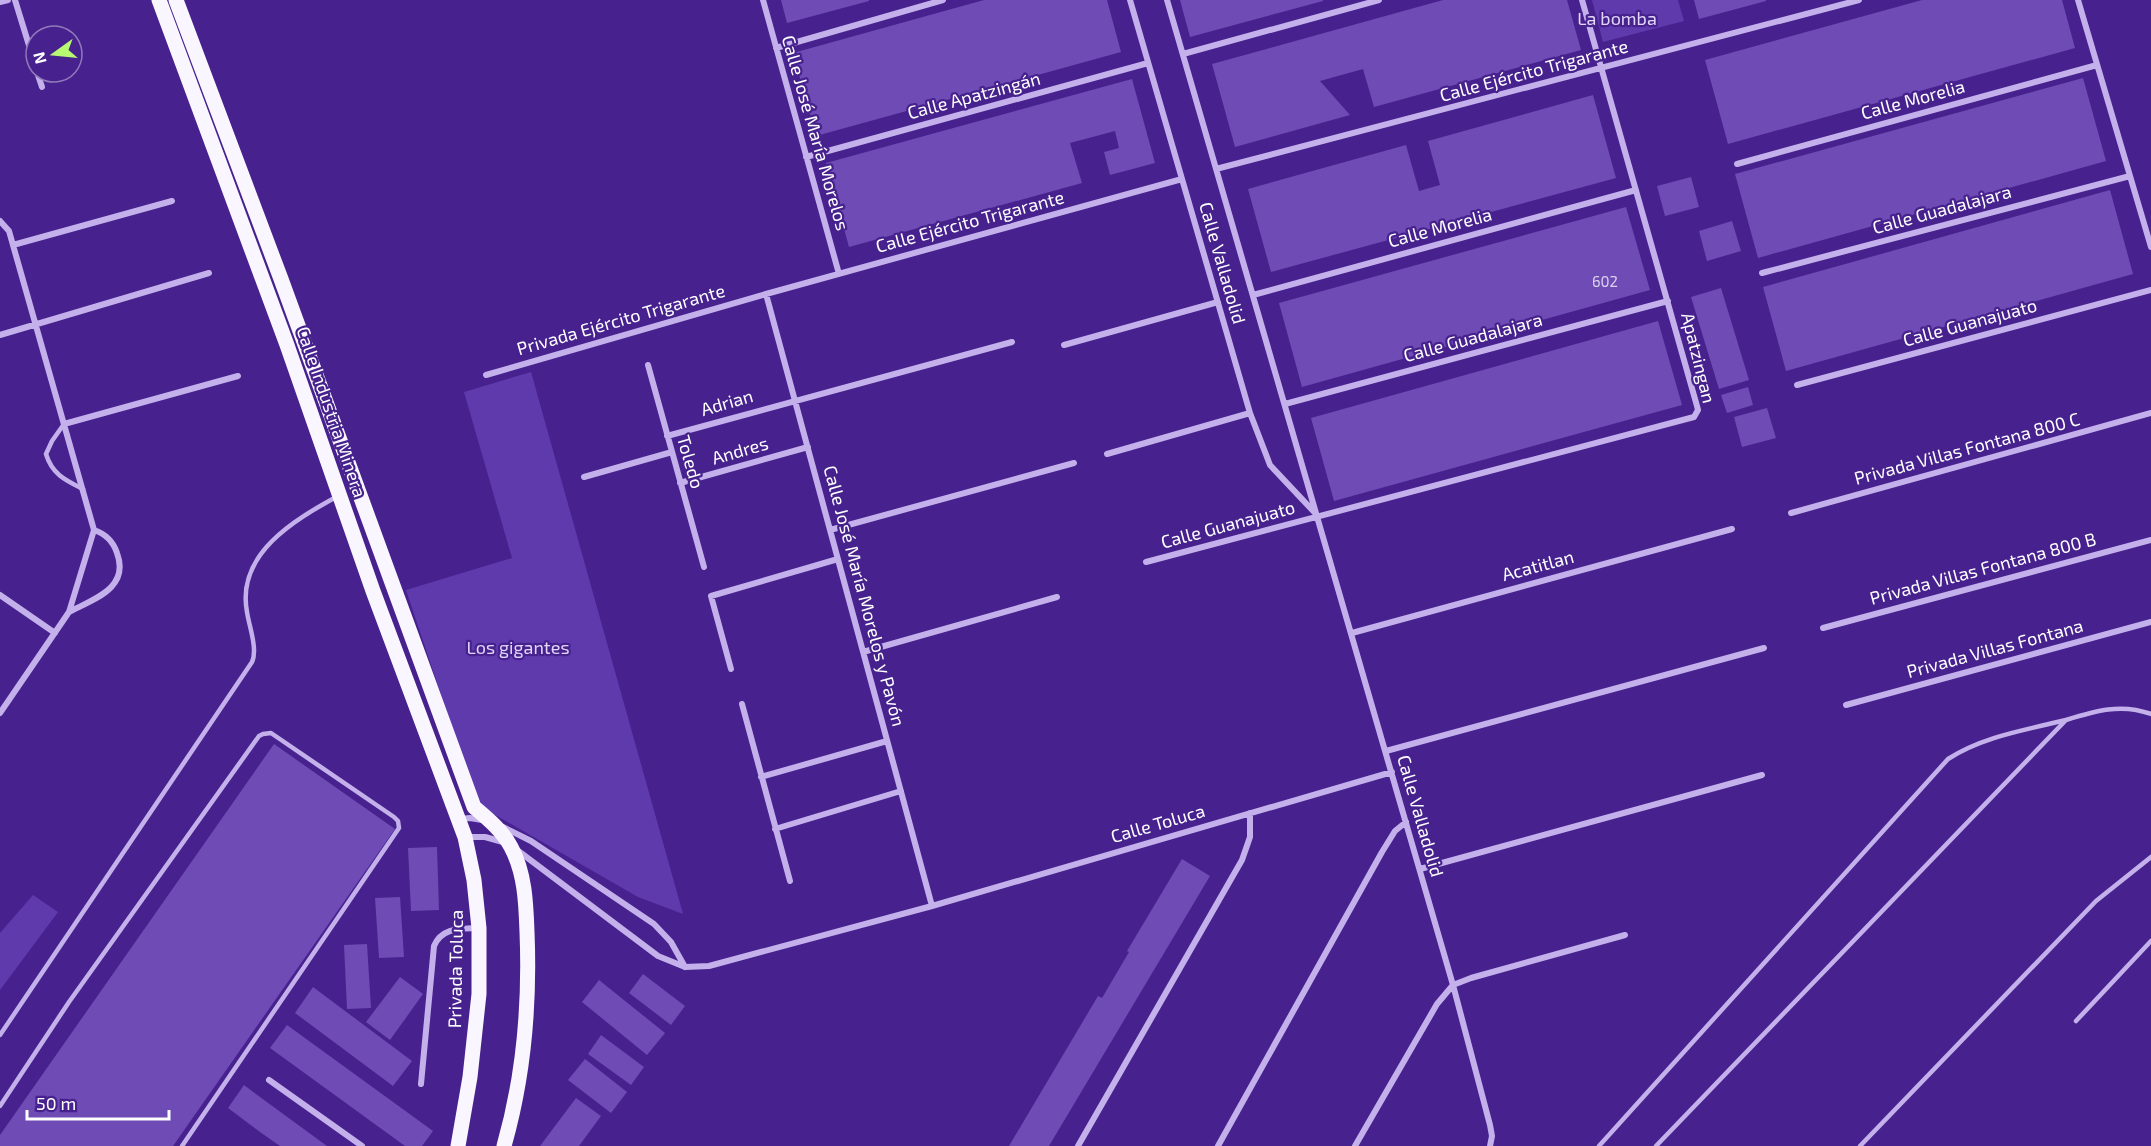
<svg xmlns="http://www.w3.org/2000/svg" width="2151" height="1146" viewBox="0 0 2151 1146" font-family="'Exo 2',sans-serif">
	<rect width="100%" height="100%" fill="#47228e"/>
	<path fill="#5f3aad" d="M1592,0H1678L1684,21L1603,42Z
		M531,372L683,914L638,897L478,805L406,590L512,558L464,392Z
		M33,895L58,912L0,990V933Z"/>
	<path fill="#6e4bb5" d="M781,0H869V1L787,23Z
		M984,0H1107L1121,52L816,136L793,53Z
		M1180,0H1323V1L1190,37Z
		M1443,0H1567L1581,50L1374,107L1363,69L1320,81L1350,115L1235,147L1212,64Z
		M1694,0H1766V1L1699,19Z
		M1922,0H2062L2075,48L1728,144L1705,60Z
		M2083,78L2106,161L1758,258L1735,174Z
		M1132,79L1155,163L1110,175L1104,152L1119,148L1115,131L1070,143L1082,183L849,247L826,163Z
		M1593,95L1616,178L1271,272L1248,189L1406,145L1419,191L1440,185L1428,141Z
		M1691,177L1699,207L1665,216L1657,186Z
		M2110,190L2133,274L1786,371L1763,287Z
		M1626,207L1650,290L1302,387L1279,303Z
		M1732,221L1741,251L1707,261L1699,231Z
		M1721,288L1749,380L1719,389L1691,297Z
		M1658,321L1682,405L1334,501L1311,418Z
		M1748,387L1753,405L1727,413L1721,395Z
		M1767,408L1776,438L1742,447L1734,417Z
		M274,744L395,829L173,1146H0V1135Z
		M437,847L439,910L411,911L408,848Z
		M1182,859L1210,876L1049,1146H1009L1098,996L1102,998L1129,952L1127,951Z
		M400,897L404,957L379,958L375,898Z
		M367,944L371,1008L347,1009L344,945Z
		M643,974L685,1006L671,1025L629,993Z
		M400,977L423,994L390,1040L366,1022Z
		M599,980L665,1033L647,1055L582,1002Z
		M313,987L412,1061L393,1086L295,1013Z
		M287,1025L433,1131L422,1146H405L270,1048Z
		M601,1035L644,1067L631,1085L588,1054Z
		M585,1059L627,1092L611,1113L568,1080Z
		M244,1085L260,1097L327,1146H280L260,1132L228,1108Z
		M576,1098L601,1116L579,1146H540Z"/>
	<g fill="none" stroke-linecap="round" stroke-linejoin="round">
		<path stroke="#c4b1ec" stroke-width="4.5" d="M64,424L52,441L46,454C52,474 65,480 83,489
			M2076,1021L2151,941
			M0,1035L252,662C258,649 249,626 247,612C236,554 294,520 338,496
			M0,1106L69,1002L259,736L263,734L271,733L394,817L398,821L399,828L182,1146
			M1599,1146L1948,759C1984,736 2026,730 2066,720
			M1656,1146L2066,720C2095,711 2121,703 2151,714
			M1860,1146L2096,901L2151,857"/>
		<path stroke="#c4b1ec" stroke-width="6" d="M15,0L36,68
			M763,0L839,274
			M1130,0L1250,413L1270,465L1316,514
			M1167,0L1453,985L1490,1125L1492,1136L1490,1146
			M2078,0L2151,247
			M0,2L8,0
			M776,48L943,0
			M1183,54L1379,0
			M37,72L42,87
			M806,157L1148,63
			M1737,164L2097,65
			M1216,169L1859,0
			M0,221L9,231L94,530
			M13,245L172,201
			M1762,273L2130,176
			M766,294L932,906
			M1253,295L1636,190
			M0,335L209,273
			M1064,345L1218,302
			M648,365L704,567
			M486,375L766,294L1182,179
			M1797,385L2151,290
			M1285,404L1668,301
			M64,424L238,376
			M667,436L1012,342
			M1107,454L1250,413
			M584,477L672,452
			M680,483L808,447
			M1791,513L2151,413
			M830,530L1074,463
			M1146,562L1694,417L1698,410L1697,406L1582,0
			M0,595L55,633
			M1823,628L2151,540
			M1352,633L1732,529
			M863,652L1057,597
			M731,669L711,596L838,559
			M742,704L790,881
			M1846,705L2151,622
			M0,713L69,612L94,530C106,534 113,541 117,553C130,588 94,599 69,612
			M1386,751L1764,648
			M761,777L887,741
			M460,819L470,818L482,820
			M503,827L531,841L654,924L671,942L685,967
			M775,829L901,791
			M466,837H485L503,842
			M517,850L658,956L685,967L709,966L932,906L1392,772
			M1420,869L1762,775
			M269,1080L362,1146
			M421,1084L434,946C442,927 461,929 478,928
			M1078,1146L1242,860L1250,837V813
			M1218,1146L1382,852L1395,831L1406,822
			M1355,1146L1437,1004L1453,985L1471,978L1625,935"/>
		<path stroke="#f9f6ff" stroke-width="15" d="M159,0L287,345L373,591L465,837L474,880L479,928V994L470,1077L458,1146
			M176,0L281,279L474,807C487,818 503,831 511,847C525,873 526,903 527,932C530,1005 524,1076 504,1146"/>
	</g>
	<g text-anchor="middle" stroke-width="4.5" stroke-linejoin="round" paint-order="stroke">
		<g font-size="15" fill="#dbd2ec">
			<text x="1605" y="287">602</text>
		</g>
		<g font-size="18" fill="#e1d6f9" stroke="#47228e">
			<text x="1617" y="25">La bomba</text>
			<text x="518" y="654">Los gigantes</text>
		</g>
		<g font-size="18" fill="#fff" stroke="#47228e">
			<text transform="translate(1534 71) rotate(-15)" y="6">Calle Ejército Trigarante</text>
			<text transform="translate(974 96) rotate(-15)" y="6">Calle Apatzingán</text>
			<text transform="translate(1913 100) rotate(-15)" y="6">Calle Morelia</text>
			<text transform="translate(815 133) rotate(74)" y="6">Calle José María Morelos</text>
			<text transform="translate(1942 210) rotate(-15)" y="6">Calle Guadalajara</text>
			<text transform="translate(970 222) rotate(-15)" y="6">Calle Ejército Trigarante</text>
			<text transform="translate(1440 228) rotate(-15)" y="6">Calle Morelia</text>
			<text transform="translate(1222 263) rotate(74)" y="6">Calle Valladolid</text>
			<text transform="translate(621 320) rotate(-16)" y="6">Privada Ejército Trigarante</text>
			<text transform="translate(1970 323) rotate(-15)" y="6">Calle Guanajuato</text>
			<text transform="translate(1473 338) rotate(-15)" y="6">Calle Guadalajara</text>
			<text transform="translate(1698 358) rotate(76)" y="6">Apatzingan</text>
			<text transform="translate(727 403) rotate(-16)" y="6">Adrian</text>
			<text transform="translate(331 412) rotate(71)" y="6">Calle Industria Minera</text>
			<text transform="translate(1967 449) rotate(-15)" y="6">Privada Villas Fontana 800 C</text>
			<text transform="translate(740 451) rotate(-16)" y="6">Andres</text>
			<text transform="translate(690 462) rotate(74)" y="6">Toledo</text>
			<text transform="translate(1228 525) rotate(-15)" y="6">Calle Guanajuato</text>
			<text transform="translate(1538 566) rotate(-15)" y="6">Acatitlan</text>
			<text transform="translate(1983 569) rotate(-15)" y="6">Privada Villas Fontana 800 B</text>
			<text transform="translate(864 596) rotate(75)" y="6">Calle José María Morelos y Pavón</text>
			<text transform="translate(1995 649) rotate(-15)" y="6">Privada Villas Fontana</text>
			<text transform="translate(1420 816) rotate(74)" y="6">Calle Valladolid</text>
			<text transform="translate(1158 824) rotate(-16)" y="6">Calle Toluca</text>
			<text transform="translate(456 969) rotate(-89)" y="6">Privada Toluca</text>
		</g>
	</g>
	<g transform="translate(54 54) rotate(255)"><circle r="28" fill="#47228e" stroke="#917abb" stroke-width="1.5"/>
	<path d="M0-4.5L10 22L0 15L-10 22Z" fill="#b7f873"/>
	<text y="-9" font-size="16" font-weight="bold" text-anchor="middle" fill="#ffffff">N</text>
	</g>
	<path d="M27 1110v9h142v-9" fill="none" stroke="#ffffff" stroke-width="3"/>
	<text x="36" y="1110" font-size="18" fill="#ffffff" stroke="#47228e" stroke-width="4.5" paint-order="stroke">50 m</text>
</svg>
